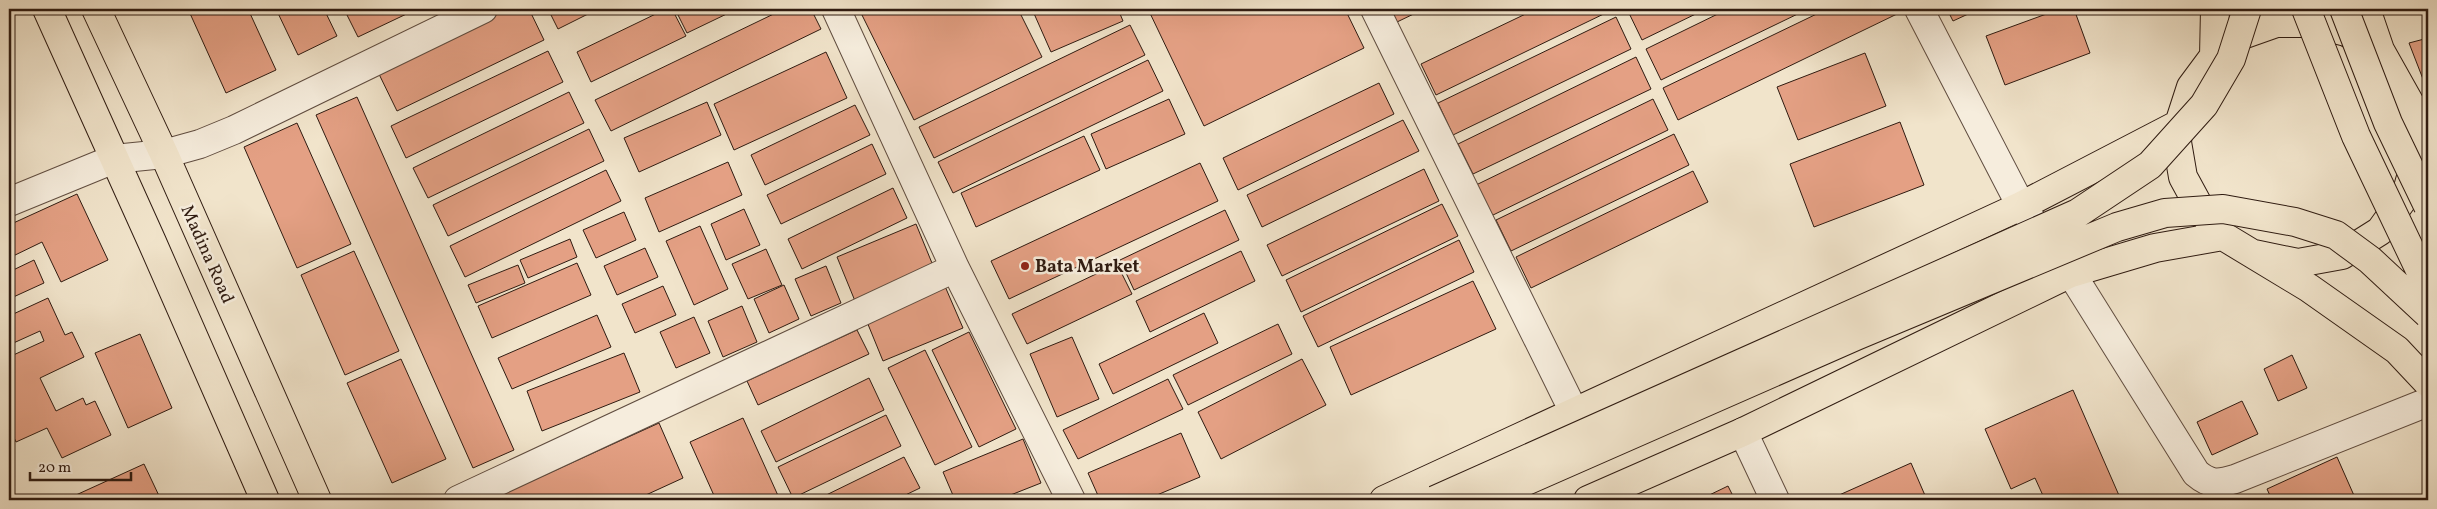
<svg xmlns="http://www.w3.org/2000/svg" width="2437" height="509" viewBox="0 0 2437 509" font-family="Vollkorn,serif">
	<rect width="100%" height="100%" fill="#f1e4cb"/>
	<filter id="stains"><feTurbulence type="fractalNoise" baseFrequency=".004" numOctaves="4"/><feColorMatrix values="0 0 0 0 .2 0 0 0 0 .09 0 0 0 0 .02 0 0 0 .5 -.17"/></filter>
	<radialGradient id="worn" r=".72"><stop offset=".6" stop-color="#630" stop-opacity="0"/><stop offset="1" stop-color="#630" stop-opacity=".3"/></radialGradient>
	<path fill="#e4a084" stroke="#2f1b11" d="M188,9H248L276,70L226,93Z
		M276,9H324L337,36L298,55Z
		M344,9H417L358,37Z
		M506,9H529L544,40L397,111L377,70Z
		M548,9H598L558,29Z
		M666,9H672L686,36L591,82L577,52Z
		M675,9H737L687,33Z
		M784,9H811L821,29L611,131L595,100Z
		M859,9H1018L1042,57L914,120Z
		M1032,9H1118L1123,21L1051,52Z
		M1148,9H1345L1364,48L1204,126Z
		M1391,9H1424L1397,22Z
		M1536,9H1614L1436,95L1421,64Z
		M1627,9H1706L1642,40Z
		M1728,9H1808L1661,80L1646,49Z
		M1827,9H1895L1897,14L1678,120L1663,88Z
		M1947,9H1979L1953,21Z
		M2060,9H2074L2090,53L2005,85L1986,36Z
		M1616,17L1631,49L1453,135L1438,103Z
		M1130,25L1145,55L934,158L919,127Z
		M2428,38V92L2409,43Z
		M548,51L563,82L406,158L391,126Z
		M826,52L847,98L734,150L714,104Z
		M1865,53L1886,106L1798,140L1777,87Z
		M1636,57L1651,89L1473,174L1458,144Z
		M1148,60L1163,91L953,193L938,162Z
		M1379,83L1394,114L1238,190L1223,158Z
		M569,92L584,123L428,198L413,168Z
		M357,97L514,450L473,468L316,115Z
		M1169,99L1185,134L1106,169L1091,134Z
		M1653,99L1668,130L1491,216L1476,185Z
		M707,102L721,135L639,172L624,138Z
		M855,105L870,135L765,185L751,155Z
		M1403,120L1419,151L1262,227L1247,195Z
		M1900,122L1924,185L1814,227L1790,164Z
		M297,123L351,244L297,268L244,147Z
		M589,129L604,161L448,236L433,205Z
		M1674,134L1689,165L1511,251L1496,220Z
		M1084,136L1100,170L976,227L961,193Z
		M872,144L886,174L781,224L767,195Z
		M728,162L742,195L659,232L645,198Z
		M1200,163L1218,201L1009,299L991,261Z
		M1424,169L1439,201L1282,276L1267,245Z
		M606,170L621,201L465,277L450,246Z
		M1693,171L1708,202L1531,288L1516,257Z
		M893,188L907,218L802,269L788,239Z
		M77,194L108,260L61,282L42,242L9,258V225Z
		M1442,204L1458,236L1301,312L1286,280Z
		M744,209L760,245L726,260L711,224Z
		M1225,210L1239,240L1134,290L1120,260Z
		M624,212L636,240L596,258L583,230Z
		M916,224L934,268L855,301L837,257Z
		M700,226L728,289L694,305L666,241Z
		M570,239L577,257L528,278L520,260Z
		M1459,240L1474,272L1318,347L1303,316Z
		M645,248L658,277L617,295L604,266Z
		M766,249L782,285L748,299L732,264Z
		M354,251L399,351L345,375L301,275Z
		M1241,251L1255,281L1150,332L1136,301Z
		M34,260L44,283L9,299V272Z
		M577,263L591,295L492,338L478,306Z
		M1117,264L1132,294L1027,344L1012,314Z
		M518,265L525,283L476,303L468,285Z
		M826,266L841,303L811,316L795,279Z
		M1473,281L1496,329L1351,395L1330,347Z
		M944,284L963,328L883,361L865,317Z
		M784,285L799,319L769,333L754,299Z
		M663,286L676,315L635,333L622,304Z
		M48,298L65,335L72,332L84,357L40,378L56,411L83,398L86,405L95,401L111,435L62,458L47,428L16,442L9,426V357L44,341L40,331L9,345V316Z
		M742,306L757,342L723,357L708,321Z
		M1204,313L1218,343L1113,394L1099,364Z
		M597,315L611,347L512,389L498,358Z
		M694,317L710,353L676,368L660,332Z
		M1278,324L1292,354L1188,405L1173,375Z
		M857,330L869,354L758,405L747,381Z
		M969,332L1016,429L979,447L932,350Z
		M140,334L172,408L128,428L95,353Z
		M1072,337L1099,399L1057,417L1030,354Z
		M925,350L972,447L935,465L888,368Z
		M624,353L640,392L542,431L527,391Z
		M2292,355L2307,388L2278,401L2264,369Z
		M401,359L446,459L392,483L347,383Z
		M1302,359L1326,405L1221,459L1198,412Z
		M869,378L884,410L776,462L761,431Z
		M1168,379L1183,409L1078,459L1063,430Z
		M2073,390L2121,500H2045L2035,478L2011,489L1985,429Z
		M2242,401L2258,434L2212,455L2197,422Z
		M886,415L901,446L793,498L778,467Z
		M743,418L780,500H716L690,442Z
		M659,423L683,478L635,500H490Z
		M1181,433L1200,477L1145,500H1100L1088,473Z
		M1023,439L1041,483L998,500H955L943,472Z
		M904,457L920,488L895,500H816Z
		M2337,457L2356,500H2272L2267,489Z
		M1911,463L1927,500H1828Z
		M144,464L161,500H65Z
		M1728,486L1735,500H1699Z"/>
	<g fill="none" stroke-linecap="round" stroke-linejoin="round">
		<g stroke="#604d40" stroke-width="30">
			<path id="minor" d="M836,9L955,268L1071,500
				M1375,9L1574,412
				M1919,9L2021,206L2071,273L2196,473C2210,485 2218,484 2235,479L2428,402
				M9,202L114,159L164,154L200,144L234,130L483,9
				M1743,432L1775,500
				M458,500L955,268"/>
		</g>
		<g stroke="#2f1b11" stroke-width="30">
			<path id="major" d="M47,9L152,242L265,500
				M96,9L164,154L317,500
				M2366,9L2380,50
				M2214,56L2215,9
				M2254,254L2298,263L2342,255L2380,231L2406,195L2418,152L2412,107L2380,50L2346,32L2312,23H2276L2242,35L2214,56L2191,87L2179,124L2177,142L2183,177L2202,212L2223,236L2309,288L2397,350L2428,383
				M1384,500L2021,206L2179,124
				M1588,500L1743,432L2071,273L2155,248L2223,236"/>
		</g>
		<use href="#minor" stroke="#f6eddd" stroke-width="28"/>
		<use href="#major" stroke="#f1e4cb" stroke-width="28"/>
		<g stroke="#2f1b11" stroke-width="30" stroke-linecap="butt">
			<path id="major-bridge" d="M2306,9L2356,136L2428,287
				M2344,9L2388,123L2428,206
				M1435,500L2078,213L2150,165L2204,105L2231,59L2247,9
				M1483,500L1856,336L2117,227L2165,213L2223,209L2295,222L2336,235L2370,260L2428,314"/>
		</g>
		<use href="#major-bridge" stroke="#f1e4cb" stroke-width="28"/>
	</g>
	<circle fill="#8f2418" stroke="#f6eddd" stroke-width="2" cx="1025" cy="266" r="5"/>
	<g text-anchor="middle" stroke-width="5" stroke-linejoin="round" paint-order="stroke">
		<g font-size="18" fill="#2f1b11" stroke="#f6eddd">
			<text transform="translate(208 254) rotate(66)" y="6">Madina Road</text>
		</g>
		<g font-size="18" font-weight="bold" fill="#2f1b11" stroke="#f6eddd" text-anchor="start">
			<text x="1035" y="272">Bata Market</text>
		</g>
	</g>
	<rect width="2437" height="509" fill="none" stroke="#f1e4cb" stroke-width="30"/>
	<rect x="10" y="10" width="2417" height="489" fill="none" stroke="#2f1b11" stroke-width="2.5"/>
	<rect x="15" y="15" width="2407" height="479" fill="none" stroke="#2f1b11"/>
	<path d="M30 472v8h101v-8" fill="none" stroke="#2f1b11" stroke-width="2.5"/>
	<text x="38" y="472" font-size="15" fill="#2f1b11" stroke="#f6eddd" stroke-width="4" paint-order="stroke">20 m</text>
	<rect width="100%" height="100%" filter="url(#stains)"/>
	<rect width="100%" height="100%" fill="url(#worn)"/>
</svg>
